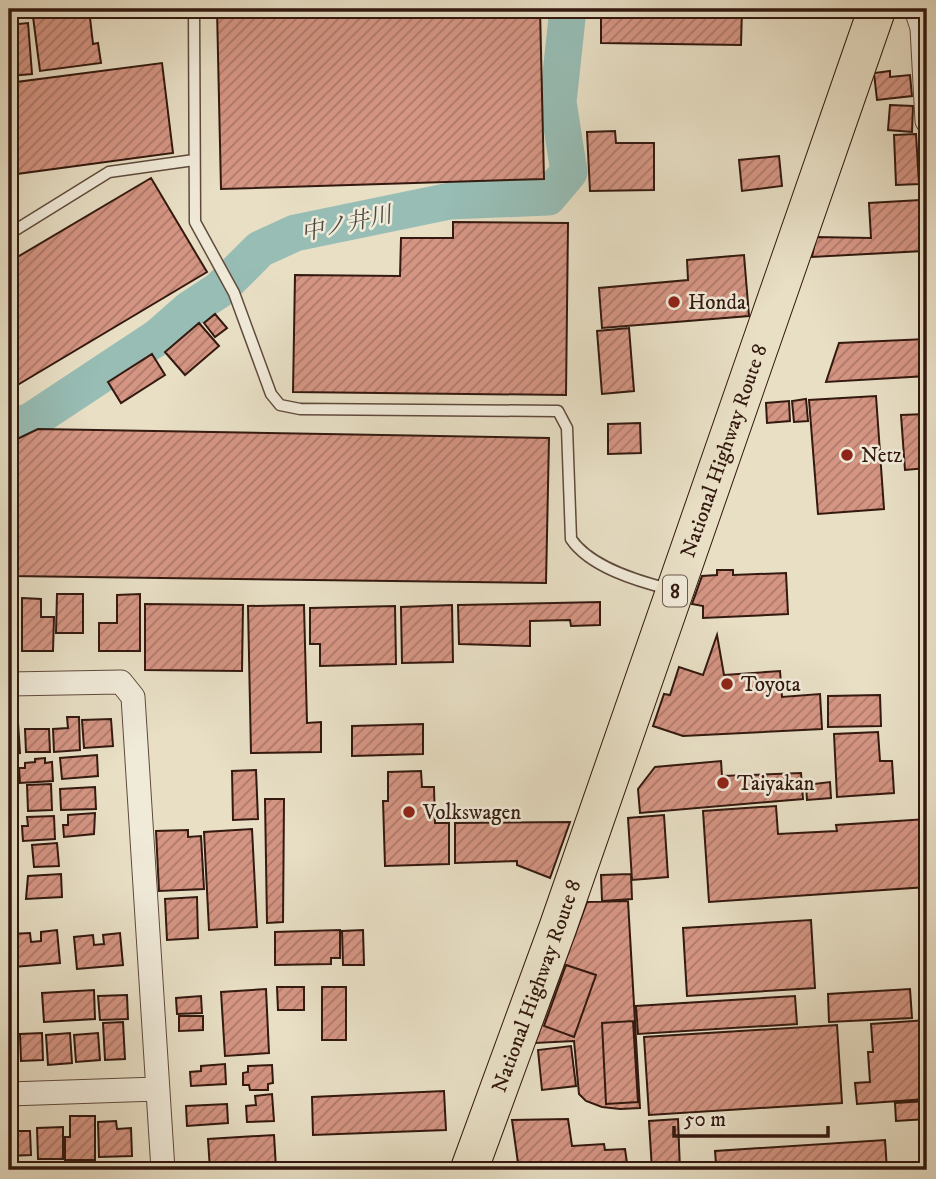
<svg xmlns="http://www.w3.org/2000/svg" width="936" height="1179" viewBox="0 0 936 1179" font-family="'IM FELL DW Pica','Noto Serif JP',serif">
	<defs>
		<pattern id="building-hatch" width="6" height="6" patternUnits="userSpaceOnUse" patternTransform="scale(1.75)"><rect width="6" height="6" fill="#d59583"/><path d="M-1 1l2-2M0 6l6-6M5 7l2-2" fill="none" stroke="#ad796a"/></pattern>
	</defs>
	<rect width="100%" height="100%" fill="#e8dfc5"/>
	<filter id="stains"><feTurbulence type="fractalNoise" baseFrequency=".00286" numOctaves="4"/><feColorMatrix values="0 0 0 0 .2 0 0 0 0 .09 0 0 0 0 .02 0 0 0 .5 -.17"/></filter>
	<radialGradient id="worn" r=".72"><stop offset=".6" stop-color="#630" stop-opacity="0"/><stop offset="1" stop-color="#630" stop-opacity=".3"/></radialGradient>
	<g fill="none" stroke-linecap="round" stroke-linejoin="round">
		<path stroke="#97bdb5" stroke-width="37" d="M9,429L31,421L158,337L190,309L219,290L260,249L295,233L450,201L548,197L569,172L558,102L568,9"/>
	</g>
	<path fill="url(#building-hatch)" stroke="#33190f" stroke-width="2" d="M32,9H89L93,44L98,43L101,63L40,71Z
		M217,9H540L544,179L221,189Z
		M601,9H742L741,45L601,43Z
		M28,23L32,74L9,76V25Z
		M162,63L173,153L9,175V83Z
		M890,71V77L910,75L912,96L877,100L874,73Z
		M890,105L913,106L912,132L888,130Z
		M615,131L616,143H654V190L590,191L587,132Z
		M916,134L919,184L896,185L894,135Z
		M779,156L782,186L742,191L739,160Z
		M151,178L207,272L9,390V262Z
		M920,200L923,251L812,257L816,237L871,238L869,203Z
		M453,222L568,223L566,395L293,392L295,275L400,276L401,238H453Z
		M744,255L749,316L602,328L599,288L688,280L687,260Z
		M215,314L227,328L215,337L204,323Z
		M199,323L219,346L185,375L165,352Z
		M629,328L634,391L602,394L597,331Z
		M926,339L927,376L826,382L839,343Z
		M152,354L165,375L121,403L108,382Z
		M876,396L884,509L818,514L809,400Z
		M806,399L808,421L794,422L792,401Z
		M789,401L790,421L767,423L766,403Z
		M927,414V468L905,470L901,415Z
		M640,423L641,453L608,454V424Z
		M38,429L549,438L546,583L10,576L13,441Z
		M717,570H733V575L786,573L788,614L703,618V606L692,604L702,576L717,575Z
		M9,594H16V632H9Z
		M57,594H83V633H56Z
		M140,594V651H99V623H117V595Z
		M22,598L41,599V617H54L53,651H22Z
		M600,602V625L571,626L570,620L530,621V646L459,644L458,605Z
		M145,604L243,605L242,671L145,670Z
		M304,605L307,723L321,722V752L251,753L248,606Z
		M452,605L453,662L402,663L401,607Z
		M395,606L396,664L320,666V644H310V608Z
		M717,635L724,675L780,671L782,697L820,694L822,729L683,736L653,726L664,694L670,695L679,667L703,675Z
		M880,695L881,726L828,727V696Z
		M67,717H79L80,750L54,752L53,729L68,728Z
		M111,719L113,746L84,748L82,720Z
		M9,723H18L20,753L9,754Z
		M423,724V754L352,756V726Z
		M25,729H49L50,752H26Z
		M878,732L880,761H892L894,793L837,797L834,734Z
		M97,755L98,776L62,779L60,758Z
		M45,758V763L52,762L53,781L20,783L19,768H25V763L35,762V759Z
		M721,761L722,776L801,773L803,799L640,813L638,789L655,767Z
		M256,770L258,819L233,820L232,771Z
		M421,771L422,787H434L435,823H449V864L385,866L383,801H388V772Z
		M927,772V789H921L920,773Z
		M830,782L831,798L807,800L806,785Z
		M51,784L52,810L28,811L27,785Z
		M95,787L96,809L61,810L60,789Z
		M265,799H284L283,922L267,923Z
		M776,806L778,834L837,831L836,825L927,819V887L709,902L703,811Z
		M95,813L94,834L64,837L63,825H68V815Z
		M664,815L668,877L632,880L628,818Z
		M54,816L55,839L23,841L22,826H28L27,817Z
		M570,822L550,878L517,865V861L455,863V823Z
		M252,829L257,927L209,930L204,832Z
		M188,830V837L201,836L204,889L159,891L156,831Z
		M57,843L59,866L34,867L32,845Z
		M61,874L62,897L26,899L28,876Z
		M631,874L632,899L602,901L601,875Z
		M197,897L198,938L167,940L165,899Z
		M628,901L640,1108L620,1109L602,1107L586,1101L579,1094L574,1041L535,1043L587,902Z
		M811,920L815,988L687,996L683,928Z
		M57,930L60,963L14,967L11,934L30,933L31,942L41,941V932Z
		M340,930V958H331V964L275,965V932Z
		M363,930L364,965H343L342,931Z
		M120,933L123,965L77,969L74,937L93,935L94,945L104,944L103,935Z
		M566,965L596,975L574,1037L544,1026Z
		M277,987H304V1010H278Z
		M322,987H346V1040H322Z
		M266,989L269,1053L225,1056L221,992Z
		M910,989L912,1018L829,1022L828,994Z
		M94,990L95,1019L44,1022L42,993Z
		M127,995L128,1019L100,1020L98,996Z
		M201,996L202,1013L177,1014L176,998Z
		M795,996L797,1024L638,1034L636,1006Z
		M179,1016H203V1030L179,1031Z
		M927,1020V1046H922L926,1099L857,1104L855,1083L870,1082L868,1052H873L871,1024Z
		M633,1021L638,1102L606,1104L602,1023Z
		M123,1022L125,1059L105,1060L103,1023Z
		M837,1025L842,1103L649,1115L644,1037Z
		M42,1033L43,1060L21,1061L20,1034Z
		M70,1033L72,1063L48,1065L46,1035Z
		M98,1033L100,1060L76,1062L74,1035Z
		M571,1046L576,1086L542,1090L538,1050Z
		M225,1064L226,1084L191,1086L190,1072L201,1071V1066Z
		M272,1065L273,1083L268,1084V1090H250L249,1085H243V1073L248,1072V1066Z
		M444,1091L446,1130L313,1135L312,1097Z
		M272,1094L274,1121L247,1122L246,1106L256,1105L255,1096Z
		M927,1101V1119L896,1121L895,1103Z
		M227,1104L228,1123L187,1126L186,1106Z
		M70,1116H95V1160H65V1137H70Z
		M568,1119L572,1146L604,1144L605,1150L625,1149L628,1170H524L523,1163H518L512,1120Z
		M678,1119L680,1170H652L649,1121Z
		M116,1121L117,1129L131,1128L132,1156L99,1157L98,1122Z
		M63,1127V1159H38L37,1128Z
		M9,1131H30L31,1155L9,1156Z
		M274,1135L276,1168L210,1170L208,1139Z
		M885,1140L887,1170H702V1165L716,1164L715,1151Z
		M36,1165V1170H9V1166Z"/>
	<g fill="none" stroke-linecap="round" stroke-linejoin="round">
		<g stroke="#604a3c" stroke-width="13">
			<path id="service" d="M194,9L195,222L234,293L271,394L280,405L300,409L558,411L567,428L571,539C590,567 637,581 669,589
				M9,234L109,172L194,160"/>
		</g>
		<g stroke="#604a3c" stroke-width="25">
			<path id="minor" d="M916,9L922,28L927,121
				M9,684L121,682L133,697L163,1170
				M9,1094L157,1089"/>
		</g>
		<g stroke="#33190f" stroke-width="39">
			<g id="trunk">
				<path id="s1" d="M469,1170L558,927L877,9"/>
			</g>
		</g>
		<use href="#service" stroke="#f0ead9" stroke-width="10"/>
		<use href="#minor" stroke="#f0ead9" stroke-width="23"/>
		<use href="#trunk" stroke="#e8dfc5" stroke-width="37"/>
	</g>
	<g fill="#8f2418" stroke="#f0ead9" stroke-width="2.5">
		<circle cx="674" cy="302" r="7"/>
		<circle cx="847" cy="455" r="7"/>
		<circle cx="727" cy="684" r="7"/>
		<circle cx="723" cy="783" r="7"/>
		<circle cx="409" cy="812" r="7"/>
	</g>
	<g text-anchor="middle" stroke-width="5" stroke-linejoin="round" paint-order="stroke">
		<rect fill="#f0ead9" stroke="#6c584c" stroke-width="2" x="663" y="575.5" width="24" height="31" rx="5"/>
		<g font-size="19" font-weight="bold" fill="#33190f">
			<text x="675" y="598">8</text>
		</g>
		<g font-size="21" fill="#33190f" stroke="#f0ead9" text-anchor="start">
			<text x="688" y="309">Honda</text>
			<text x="861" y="462">Netz</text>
			<text x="741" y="691">Toyota</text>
			<text x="737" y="790">Taiyakan</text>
			<text x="423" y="819">Volkswagen</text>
		</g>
		<g font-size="21" fill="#33190f" stroke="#f0ead9">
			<text dy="7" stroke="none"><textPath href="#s1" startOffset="763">National Highway Route 8</textPath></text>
			<text dy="7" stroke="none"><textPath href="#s1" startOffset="196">National Highway Route 8</textPath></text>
		</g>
		<g font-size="23" font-style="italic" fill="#514a41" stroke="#f0ead9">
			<text transform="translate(346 223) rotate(-12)" y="8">中ノ井川</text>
		</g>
	</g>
	<rect width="936" height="1179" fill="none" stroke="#e8dfc5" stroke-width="35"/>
	<rect x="10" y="10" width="915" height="1158" fill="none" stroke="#33190f" stroke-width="3.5"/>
	<rect x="18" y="18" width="901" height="1144" fill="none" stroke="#33190f" stroke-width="2"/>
	<path d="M674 1126v10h154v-10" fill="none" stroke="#33190f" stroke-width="3.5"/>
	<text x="684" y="1126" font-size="21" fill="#33190f" stroke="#f0ead9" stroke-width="5" paint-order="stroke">50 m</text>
	<rect width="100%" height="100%" filter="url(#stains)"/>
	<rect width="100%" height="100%" fill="url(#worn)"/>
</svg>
